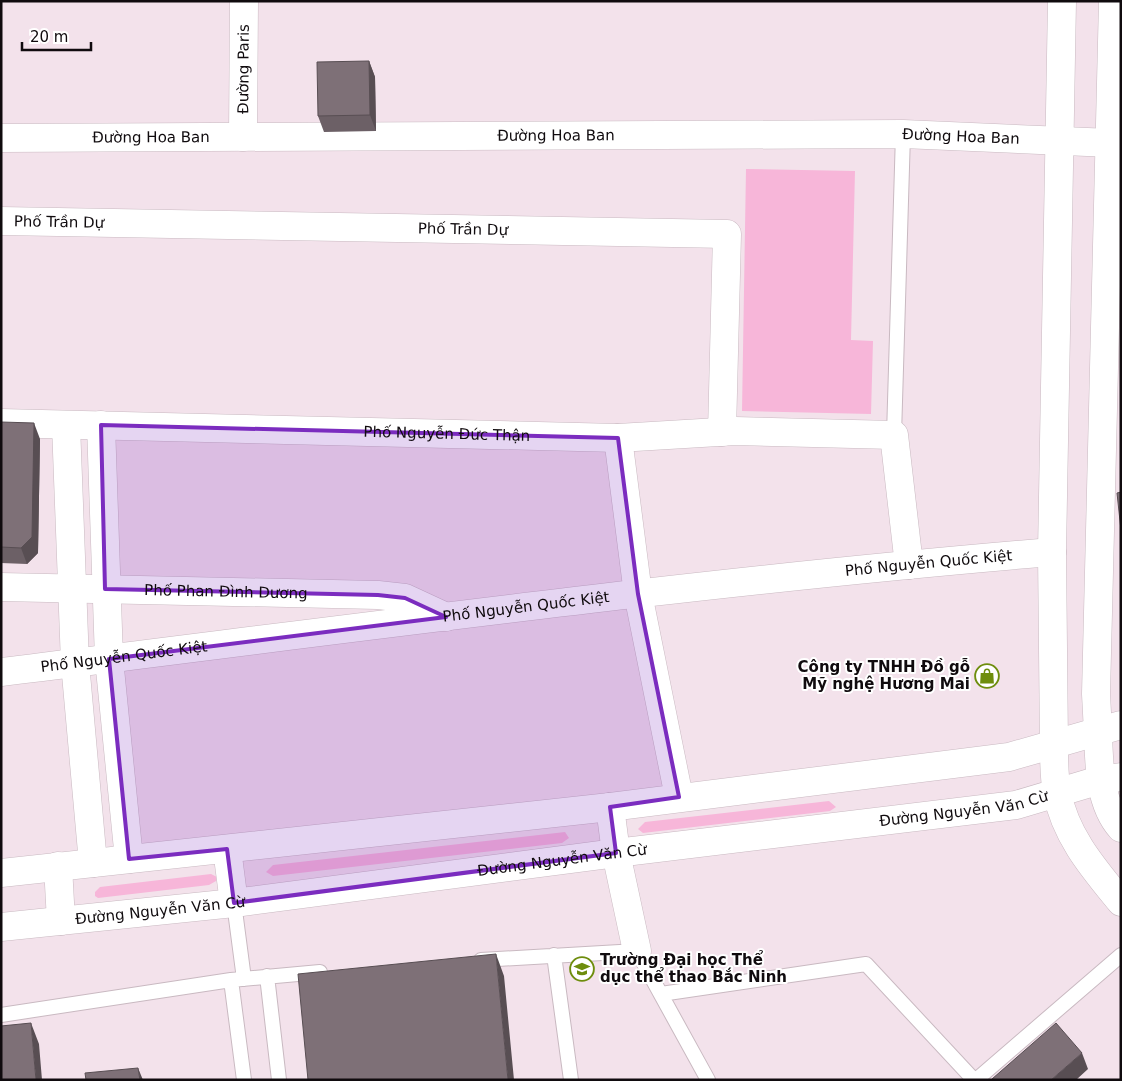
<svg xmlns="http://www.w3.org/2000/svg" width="1122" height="1081" viewBox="0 0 1122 1081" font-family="'DejaVu Sans',sans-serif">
	<rect width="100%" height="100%" fill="#f3e2eb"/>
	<path fill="#f7b6d9" d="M746,169L855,171L851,340L873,341L871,414L742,411Z
		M829,801L836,807L830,811L643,833L638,829L645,822Z
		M565,832L569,838L562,843L273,876L266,872L273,865Z
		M211,874L217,877L216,881L209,885L98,898L95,896V892L100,887Z"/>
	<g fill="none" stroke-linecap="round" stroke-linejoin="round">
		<g stroke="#c9b9c1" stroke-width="16">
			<path id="service" d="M894,435L903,134
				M234,903L244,979
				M554,955L571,1080
				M481,960L637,951L708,1080
				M267,976L279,1080
				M231,980L244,1080
				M661,994L866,964L974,1080
				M1,1015L231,980L320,972
				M976,1080L1121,955"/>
		</g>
		<g stroke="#c9b9c1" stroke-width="29">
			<g id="minor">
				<path id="s1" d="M243,137L244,1"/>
				<path id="s2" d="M1,138L903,134L1111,143"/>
				<path id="s3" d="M1,221L727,234L722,432"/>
				<path id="s4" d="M1,423L618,438L735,431L894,435L909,565"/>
				<path d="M66,425L75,663L93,863"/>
				<path d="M101,425L109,659L129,859"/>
				<path d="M618,438L638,594L679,797"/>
				<path id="s5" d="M1,587L378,595L405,598L446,617"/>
				<path id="s6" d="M1,672C351,629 701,581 1052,552"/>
				<path d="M610,807L616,853L637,951"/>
			</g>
		</g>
		<g stroke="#c9b9c1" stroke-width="29">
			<path id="tertiary" d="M1098,732L1096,694L1113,1
				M1054,746L1052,552L1062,1"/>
		</g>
		<g stroke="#c9b9c1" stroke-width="29">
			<g id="primary">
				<path d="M1098,732C1099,764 1099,803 1121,828"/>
				<path d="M1054,746C1054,761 1054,778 1057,792C1065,836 1094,869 1121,902"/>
				<path d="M227,849L234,903"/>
				<path d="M58,866L61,921"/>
				<path d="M1,873L610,807L1009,757L1121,725"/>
				<path id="s7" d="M1,927L234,903L616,853L1016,805L1100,780L1121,777"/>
			</g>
		</g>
		<use href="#service" stroke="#fff" stroke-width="14"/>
		<use href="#minor" stroke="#fff" stroke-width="28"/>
		<use href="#tertiary" stroke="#fff" stroke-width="28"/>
		<use href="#primary" stroke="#fff" stroke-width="28"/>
	</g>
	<path fill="#6c6066" d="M369,61L375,77L376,131L324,132L318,116Z
		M1,422L40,439L38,553L27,564L1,563Z"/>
	<path fill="#584e53" d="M369,61L375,77L376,131L370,115Z
		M34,423L40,439L38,553L27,564L21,548Z
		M496,954L504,976L514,1080H508Z
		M31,1023L39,1044L42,1080H36Z
		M1082,1053L1088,1069L1076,1080H1051Z
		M138,1068L143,1080H140Z"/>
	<path fill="#7e7077" stroke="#584e53" d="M369,61L370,115L318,116L317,62Z
		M1,422L34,423L32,537L21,548L1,547Z
		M1121,492V530L1117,493Z
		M496,954L508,1080H308L298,974Z
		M31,1023L36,1080H1V1026Z
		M1056,1023L1082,1053L1051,1080H993L992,1079Z
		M138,1068L140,1080H86L85,1073Z"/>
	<path fill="#7b2cbf" fill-opacity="0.2" stroke="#7b2cbf" stroke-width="4" stroke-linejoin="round" d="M101,425L618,438L638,594L679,797L610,807L616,853L234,903L227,849L129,859L109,659L446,617L405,598L378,595L105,589Z"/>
	<defs>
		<g id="shop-ring" transform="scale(1.25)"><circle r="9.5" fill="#fff" stroke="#6e8d0d" stroke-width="1.5"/><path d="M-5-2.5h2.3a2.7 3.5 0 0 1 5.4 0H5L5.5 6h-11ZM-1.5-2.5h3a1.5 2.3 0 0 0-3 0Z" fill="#6e8d0d"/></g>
		<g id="university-ring" transform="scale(1.25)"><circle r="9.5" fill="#fff" stroke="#6e8d0d" stroke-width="1.5"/><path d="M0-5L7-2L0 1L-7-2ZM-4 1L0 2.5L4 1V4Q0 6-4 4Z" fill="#6e8d0d"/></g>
	</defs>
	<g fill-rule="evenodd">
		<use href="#shop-ring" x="987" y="676"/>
		<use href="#university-ring" x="582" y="969"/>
	</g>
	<g text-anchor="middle" stroke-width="4" stroke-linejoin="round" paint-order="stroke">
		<g font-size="15" fill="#100b0e" stroke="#fff">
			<text dy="5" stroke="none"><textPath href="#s1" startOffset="68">Đường Paris</textPath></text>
			<text dy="5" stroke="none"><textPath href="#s2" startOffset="555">Đường Hoa Ban</textPath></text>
			<text dy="5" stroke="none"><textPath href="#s2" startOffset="960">Đường Hoa Ban</textPath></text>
			<text dy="5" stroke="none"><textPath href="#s2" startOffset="150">Đường Hoa Ban</textPath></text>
			<text dy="5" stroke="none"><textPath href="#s3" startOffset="58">Phố Trần Dự</textPath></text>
			<text dy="5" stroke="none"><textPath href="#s3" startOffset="462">Phố Trần Dự</textPath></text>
			<text dy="5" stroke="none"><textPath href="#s4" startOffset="446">Phố Nguyễn Đức Thận</textPath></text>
			<text dy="5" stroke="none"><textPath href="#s6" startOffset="934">Phố Nguyễn Quốc Kiệt</textPath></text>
			<text dy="5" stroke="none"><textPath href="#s5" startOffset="225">Phố Phan Đình Dương</textPath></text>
			<text dy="5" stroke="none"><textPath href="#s6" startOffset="529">Phố Nguyễn Quốc Kiệt</textPath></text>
			<text dy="5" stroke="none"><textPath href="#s6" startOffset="124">Phố Nguyễn Quốc Kiệt</textPath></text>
			<text dy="5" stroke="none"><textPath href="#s7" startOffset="970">Đường Nguyễn Văn Cừ</textPath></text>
			<text dy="5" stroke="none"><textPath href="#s7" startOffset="565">Đường Nguyễn Văn Cừ</textPath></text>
			<text dy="5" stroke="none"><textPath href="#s7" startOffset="160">Đường Nguyễn Văn Cừ</textPath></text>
		</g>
		<g font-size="15" font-weight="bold" fill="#100b0e" stroke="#fff" text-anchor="end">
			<text x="970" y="672">Công ty TNHH Đồ gỗ<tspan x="970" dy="17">Mỹ nghệ Hương Mai</tspan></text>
			<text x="600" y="965" text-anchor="start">Trường Đại học Thể<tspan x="600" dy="17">dục thể thao Bắc Ninh</tspan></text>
		</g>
	</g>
	<rect width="1122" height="1081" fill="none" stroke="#100b0e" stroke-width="5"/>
	<path d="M22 42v8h69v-8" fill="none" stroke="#100b0e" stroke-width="2.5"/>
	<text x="30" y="42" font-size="15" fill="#100b0e" stroke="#ffffff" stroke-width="4" paint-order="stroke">20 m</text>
</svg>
